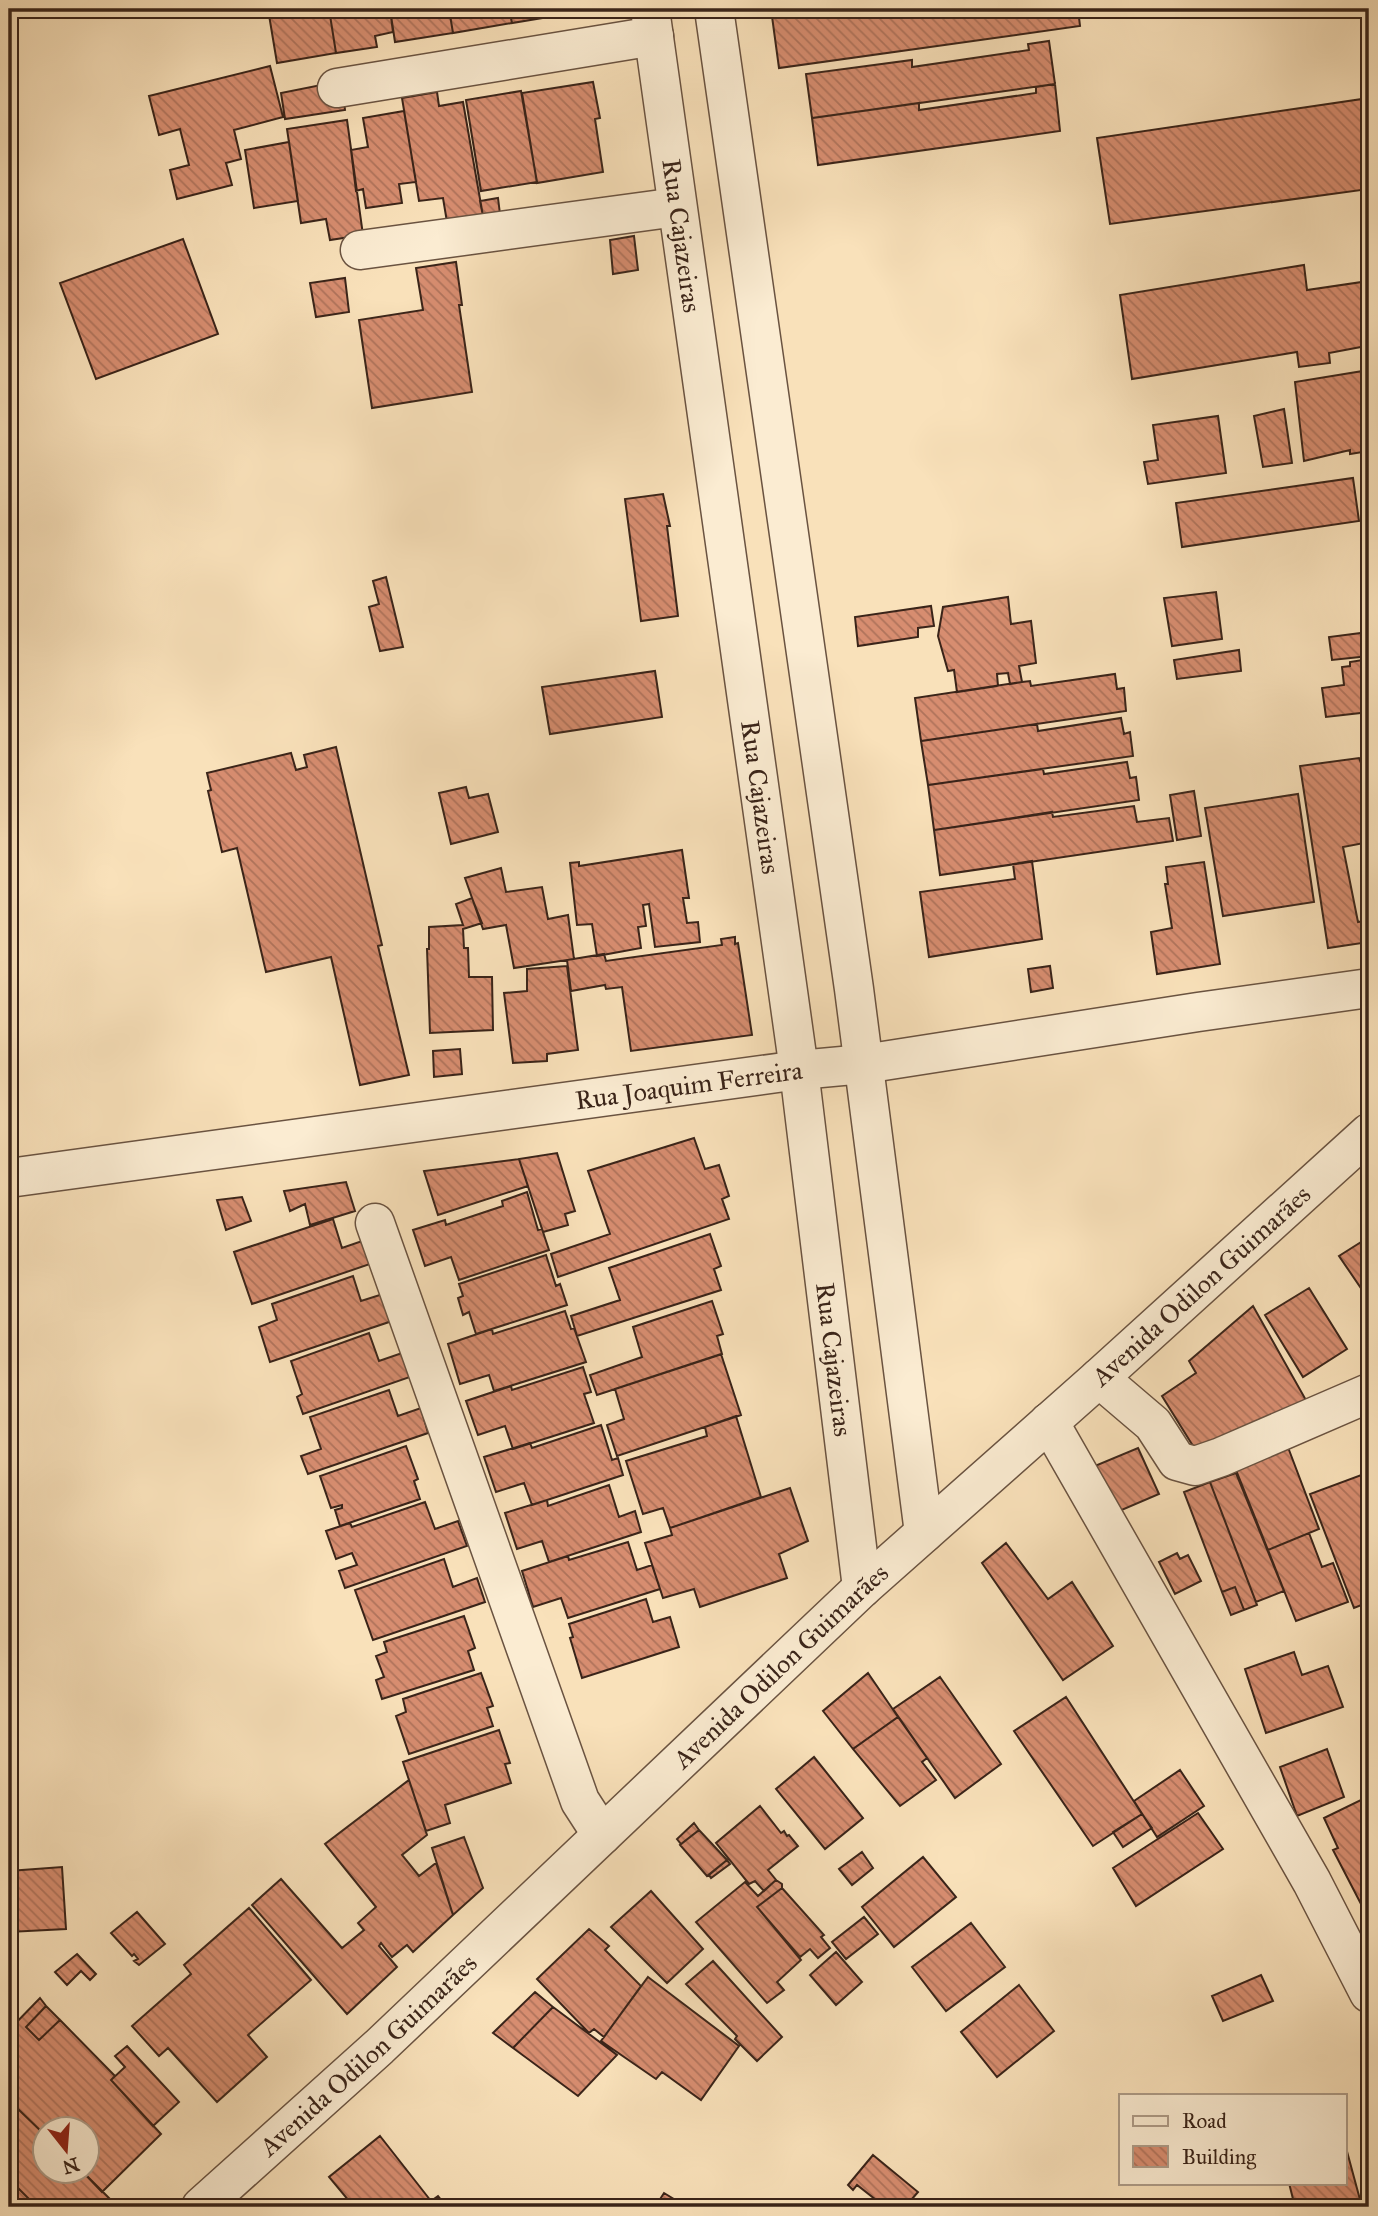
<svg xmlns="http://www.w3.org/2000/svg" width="1378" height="2216" viewBox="0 0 1378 2216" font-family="'IM FELL Great Primer',serif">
	<defs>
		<pattern id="building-back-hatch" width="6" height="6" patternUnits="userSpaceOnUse" patternTransform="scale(1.75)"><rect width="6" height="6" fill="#d78d70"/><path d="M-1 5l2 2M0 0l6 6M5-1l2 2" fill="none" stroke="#af735b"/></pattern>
	</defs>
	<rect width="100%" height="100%" fill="#f9e1ba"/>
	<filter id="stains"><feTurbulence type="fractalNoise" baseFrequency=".00286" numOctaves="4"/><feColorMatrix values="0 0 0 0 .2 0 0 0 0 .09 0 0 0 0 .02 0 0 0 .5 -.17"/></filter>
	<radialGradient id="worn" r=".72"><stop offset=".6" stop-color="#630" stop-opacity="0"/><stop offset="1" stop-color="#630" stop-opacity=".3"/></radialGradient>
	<path fill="url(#building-back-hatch)" stroke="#3a2419" stroke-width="2" d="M268,9H329L336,53L277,63Z
		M329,9H390L393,32L375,36L377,47L336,53Z
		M390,9H449L453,33L395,42Z
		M449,9H509L512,23L453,33Z
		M509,9H584L585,11L512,23Z
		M771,9H1078L1080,26L779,68Z
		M1049,41L1055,84L812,118L806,74L912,60V67L1029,50L1028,44Z
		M270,66L283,117L234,130L241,159L226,163L232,185L177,199L170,170L189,165L180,129L159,135L149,96Z
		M593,82L600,118L595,119L603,172L537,183L522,93Z
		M1055,84L1060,131L818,165L812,118L919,103V110L1036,93V87Z
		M321,85L344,102L345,110L285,119L281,93Z
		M521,91L537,182L481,191L466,100Z
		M437,92L439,106L463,102L483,216L447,222L443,198L419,201L402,98Z
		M1369,98V189L1110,224L1097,138Z
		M404,111L416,182L399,184L402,203L366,208L363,189L356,191L351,150L368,147L363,118Z
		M347,120L363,235L330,240L326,219L301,223L287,129Z
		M289,142L298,201L254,208L245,150Z
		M498,198L500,214L483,216L480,201Z
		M634,236L638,270L613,274L610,240Z
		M183,239L218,334L96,379L60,283Z
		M456,262L462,305H459L472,392L372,408L359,320L423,310L416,268Z
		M1304,265L1307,290L1362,282L1369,321V356L1362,357L1361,347L1329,353L1330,363L1299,367L1297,352L1132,379L1120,295Z
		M345,278L349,312L316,317L310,283Z
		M1369,370V451L1350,454V450L1304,461L1295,382Z
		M1284,409L1292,463L1263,467L1254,416Z
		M1218,416L1226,473L1148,484L1144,462L1158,460L1153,425Z
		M1353,478L1359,521L1182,547L1176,503Z
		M663,494L670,526H667L678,616L641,621L625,499Z
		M1364,560H1369V602Z
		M386,577L403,647L380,651L369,607L379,604L373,581Z
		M1216,592L1222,639L1172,646L1164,598Z
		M1008,597L1011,624L1031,621L1036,663L1019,666L1022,682L1010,684L1008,673L997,674L998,686L957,692L954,670L948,671L938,636L943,607Z
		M931,606L934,626L918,628V637L858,646L855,617Z
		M1369,632V656L1332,660L1329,637Z
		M1239,650L1241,671L1177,679L1174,660Z
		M1369,659V712L1326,717L1322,688L1344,685L1342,667L1350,666V662Z
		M655,671L662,717L550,734L542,687Z
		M1115,674L1117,689L1124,688L1126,711L921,741L915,698L1022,682L1030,681L1031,686Z
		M1121,718L1124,734L1130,732L1133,756L928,785L921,741L1037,724L1038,731Z
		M336,747L382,945L378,946L409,1075L360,1085L331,957L266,972L237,848L222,852L208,791L211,790L207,773L291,753L296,770L307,767L304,755Z
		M1359,758L1361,763L1369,762V841L1366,839H1363L1364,843L1343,847L1358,922L1369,920V942L1328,948L1300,766Z
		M1127,762L1130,778L1136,777L1139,800L934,830L928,785L1043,769L1044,774Z
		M466,787L469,798L488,794L498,832L451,844L439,793Z
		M1194,791L1201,836L1177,840L1170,795Z
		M1298,794L1314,902L1223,916L1205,808Z
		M1134,806L1137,822L1169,818L1173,841L940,875L934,830L1052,812L1053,817Z
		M682,850L689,898H683L687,923L698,922L700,942L655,947L649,904L643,905L646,926L638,927L641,948L597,956L592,924L577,925L570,863L579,862V866Z
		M1032,861L1042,939L929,957L920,892L1015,879L1013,864Z
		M1204,862L1220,964L1157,974L1151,932L1172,928L1165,884H1168L1166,867Z
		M501,868L506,892L542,887L548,919L568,915L574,959L514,968L506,925L483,929L465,878Z
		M472,898L482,923L463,929L464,948H468L469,977H492L493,1030L430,1033L427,949H429V927L463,925L456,904Z
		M735,937V944L738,943L752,1035L631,1051L622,987L606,989L605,985L571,991L567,960L604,954L606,961L722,945L721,939Z
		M567,966L578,1050L547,1054V1061L513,1063L504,993L527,991V969Z
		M1050,966L1053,988L1031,992L1028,969Z
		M460,1049L462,1074L434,1077L433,1051Z
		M694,1138L705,1169L719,1165L729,1196L722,1199L729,1219L558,1277L551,1254L610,1234L588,1171Z
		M557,1153L575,1211L565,1214L568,1225L543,1232L519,1159Z
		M519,1159L528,1186L438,1215L424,1171Z
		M346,1182L355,1211L310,1225L305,1204L290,1211L284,1191Z
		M527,1192L538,1230L542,1229L549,1250L459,1280L451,1257L425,1266L413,1230L445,1220L446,1225L503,1206L502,1201Z
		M242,1197L251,1221L226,1230L217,1200Z
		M333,1219L342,1248L365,1240L373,1263L252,1304L234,1252Z
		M710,1234L721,1266L714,1269L721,1290L577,1336L571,1316L620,1300L609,1268Z
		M1369,1237V1300L1339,1256Z
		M546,1255L556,1286L560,1284L567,1305L476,1334L469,1312L463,1315L458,1298L463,1296L459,1284Z
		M353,1276L361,1301L383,1294L392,1321L270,1362L259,1327L277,1320L272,1304Z
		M1309,1288L1347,1349L1303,1377L1265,1315Z
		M712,1301L723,1334L717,1336L722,1354L597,1395L590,1375L642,1357L633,1327Z
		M1253,1306L1307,1402L1198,1454L1162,1396L1196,1373L1189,1361Z
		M565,1311L571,1329L574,1328L586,1362L494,1391L489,1375L460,1384L448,1344L492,1329L493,1334Z
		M369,1333L379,1361L402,1353L410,1377L303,1414L297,1397L302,1394L291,1361Z
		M721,1354L741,1415L617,1456L607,1425L624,1419L615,1389Z
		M583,1367L591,1392L584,1394L594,1423L513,1449L505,1426L478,1435L466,1401L511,1386L512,1390Z
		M389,1390L398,1416L421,1408L428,1433L308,1474L301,1456L321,1449L310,1417Z
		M736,1416L761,1497L670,1528L663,1508L643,1514L626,1461L707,1436L705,1427Z
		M601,1425L612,1460L618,1458L623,1475L532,1505L524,1483L496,1492L484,1457L530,1443L532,1448Z
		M1286,1442L1319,1529L1268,1550L1234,1465Z
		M406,1446L418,1479L414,1481L420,1499L340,1526L335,1510L342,1508V1505L331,1508L320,1476Z
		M1138,1448L1159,1494L1110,1515L1090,1468Z
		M1236,1473L1284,1591L1256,1602L1210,1482Z
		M1364,1474L1369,1488V1602L1354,1608L1310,1494Z
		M1210,1482L1257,1605L1244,1610L1235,1587L1222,1592L1184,1492Z
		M609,1485L619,1517L635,1511L641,1532L549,1562L542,1541L517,1549L505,1513L547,1500L548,1506Z
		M790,1488L808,1541L779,1554L787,1578L700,1607L694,1589L663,1598L645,1543L672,1535L670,1528Z
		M425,1502L435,1529L458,1521L467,1546L345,1588L339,1571L357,1565L352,1553L336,1559L326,1531L350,1523L352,1527Z
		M1309,1533L1322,1567L1333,1563L1348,1602L1296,1621L1268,1550Z
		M628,1542L637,1570L652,1565L660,1589L568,1618L561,1598L533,1607L522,1571L568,1556L569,1560Z
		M1006,1543L1048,1599L1072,1582L1113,1646L1063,1680L982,1563Z
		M1177,1553L1180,1559L1188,1555L1201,1581L1175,1594L1159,1562Z
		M444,1559L453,1587L477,1578L485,1602L373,1640L355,1590Z
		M1235,1587L1244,1610L1231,1615L1222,1592Z
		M646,1599L653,1622L670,1617L679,1647L582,1678L570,1638L573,1637L569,1624Z
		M464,1616L475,1648L468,1651L474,1670L382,1699L376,1680L384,1677L376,1656L387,1652L384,1642Z
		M1294,1652L1302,1675L1328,1666L1343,1707L1266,1733L1245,1669Z
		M481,1673L493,1706L487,1708L493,1726L409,1754L396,1716L406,1712L403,1699Z
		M868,1673L898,1717L853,1749L823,1711Z
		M940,1677L1001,1764L955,1798L893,1709Z
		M1066,1697L1142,1814L1093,1846L1014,1731Z
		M898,1717L927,1758L922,1762L936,1780L900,1806L853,1749Z
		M499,1730L510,1763L505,1764L511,1783L445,1805L450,1823L426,1831L403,1762Z
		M1327,1749L1344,1797L1297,1816L1280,1767Z
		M814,1757L863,1818L825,1849L776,1789Z
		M1180,1770L1204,1806L1157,1837L1134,1801Z
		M409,1780L427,1835L402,1855L419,1876L436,1863L453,1915L413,1952L407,1945L392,1957L381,1943L379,1946L397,1967L347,2014L252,1905L281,1879L342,1948L364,1930L358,1923L376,1907L325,1844Z
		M1369,1796V1907L1367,1902L1361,1904L1333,1850L1338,1848L1324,1818Z
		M760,1806L781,1833L784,1831L787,1836L789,1835L798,1846L768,1870L776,1880L764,1891L755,1881L749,1884L716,1843Z
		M1198,1813L1223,1849L1136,1906L1113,1868Z
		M1142,1814L1152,1828L1123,1847L1113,1832Z
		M694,1823L699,1830L681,1844L677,1839Z
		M699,1830L727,1860L707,1876L680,1845Z
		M464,1837L483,1888L453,1915L432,1848Z
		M862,1852L873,1868L852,1885L839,1869Z
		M923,1857L956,1897L894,1947L862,1907Z
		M727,1860L730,1864L711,1878L709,1875Z
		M62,1867L66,1929L9,1932V1871Z
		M776,1880L782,1884V1888L757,1907L801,1960L777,1982L784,1990L767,2003L696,1922L745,1882L758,1896Z
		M782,1888L824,1935L821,1937L830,1948L818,1958L810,1949L800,1957L757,1907Z
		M651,1891L703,1949L667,1983L611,1927Z
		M249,1908L311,1980L248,2035L267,2057L217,2102L168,2048L159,2056L132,2026L191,1974L184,1965Z
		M137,1912L165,1944L139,1965L134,1961L138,1959L134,1954L132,1956L111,1933Z
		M864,1917L878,1934L846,1959L832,1942Z
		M971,1923L1005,1967L946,2011L912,1967Z
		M589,1929L609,1946L605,1950L641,1986L604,2037L594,2029L589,2033L537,1979Z
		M836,1952L862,1982L836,2005L810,1975Z
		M77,1954L96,1974L90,1980L81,1971L67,1985L55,1972Z
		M713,1961L782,2037L757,2061L735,2039L737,2036L686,1984Z
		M1261,1975L1273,2001L1223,2021L1212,1996Z
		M648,1977L739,2046L701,2100L662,2072L656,2079L601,2041Z
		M1019,1985L1054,2031L997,2077L961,2032Z
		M535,1992L553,2007L513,2048L493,2033Z
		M40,1998L46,2006L26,2027L39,2040L60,2020L115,2076L111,2080L161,2134L102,2192L81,2170H88V2128H46V2136L18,2109L16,2111L9,2104V2030Z
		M46,2006L60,2020L39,2040L26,2027Z
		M553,2007L617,2055L578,2096L513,2048Z
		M127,2046L179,2102L153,2126L111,2080L125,2067L115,2056Z
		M18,2109L46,2136V2170H81L109,2198L100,2207H37L9,2179V2119Z
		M380,2136L431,2201L438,2196L447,2207H354L329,2177Z
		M1345,2144L1362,2207H1295L1289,2183H1345Z
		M873,2155L918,2192L905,2207H885L857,2185L853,2190L848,2185Z
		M9,2179L37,2207H9Z
		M664,2193L687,2207H655Z"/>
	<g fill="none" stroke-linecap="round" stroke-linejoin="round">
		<g stroke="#6a5341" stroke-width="41">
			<g id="minor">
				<path id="s1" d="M650,9L799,1070L862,1588"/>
				<path d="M714,9L854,989L924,1533"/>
				<path d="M337,88L654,36"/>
				<path d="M360,250L677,207"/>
				<path id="s2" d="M9,1178L799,1070L864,1064L1198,1012L1369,988"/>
				<path d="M375,1223L580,1801L602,1835"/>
				<path d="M1099,1378L1153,1424L1177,1461L1195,1466L1221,1457L1369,1393"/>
				<path d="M1049,1422L1312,1882L1369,1993"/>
				<path id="s3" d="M201,2207L379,2047L862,1588L1099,1378L1369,1133"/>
			</g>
		</g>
		<use href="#minor" stroke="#fbecd2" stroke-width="38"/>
	</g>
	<g text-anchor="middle" stroke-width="5" stroke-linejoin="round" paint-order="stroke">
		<g font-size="26" fill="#3a2419" stroke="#fbecd2">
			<text dy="9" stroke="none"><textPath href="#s1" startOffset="229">Rua Cajazeiras</textPath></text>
			<text dy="9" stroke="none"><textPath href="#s1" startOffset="796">Rua Cajazeiras</textPath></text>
			<text dy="9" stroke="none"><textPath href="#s2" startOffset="686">Rua Joaquim Ferreira</textPath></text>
			<text dy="9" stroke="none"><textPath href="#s3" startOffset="1360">Avenida Odilon Guimarães</textPath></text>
			<text dy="9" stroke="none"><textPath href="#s1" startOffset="1363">Rua Cajazeiras</textPath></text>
			<text dy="9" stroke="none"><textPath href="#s3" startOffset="793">Avenida Odilon Guimarães</textPath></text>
			<text dy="9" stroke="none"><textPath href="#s3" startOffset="226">Avenida Odilon Guimarães</textPath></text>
		</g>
	</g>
	<rect width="1378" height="2216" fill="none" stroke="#f9e1ba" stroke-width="35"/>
	<rect x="10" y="10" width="1357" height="2195" fill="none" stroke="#3a2419" stroke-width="3.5"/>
	<rect x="18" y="18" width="1343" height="2181" fill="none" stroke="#3a2419" stroke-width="2"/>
	<rect x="1119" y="2094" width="228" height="91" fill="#fbecd2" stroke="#ae9c88" stroke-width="2"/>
	<rect x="1133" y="2116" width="35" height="10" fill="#fbecd2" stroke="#ae9c88" stroke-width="2"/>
	<text x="1182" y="2128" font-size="21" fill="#3a2419">Road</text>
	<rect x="1133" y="2146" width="35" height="21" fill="url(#building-back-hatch)" stroke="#ae9c88" stroke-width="2"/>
	<text x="1182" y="2164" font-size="21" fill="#3a2419">Building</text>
	<g transform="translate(66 2150) rotate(163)"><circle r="33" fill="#fbecd2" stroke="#ae9c88" stroke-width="2"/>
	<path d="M0-5L12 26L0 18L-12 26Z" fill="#8f2418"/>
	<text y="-10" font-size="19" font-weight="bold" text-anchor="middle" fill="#3a2419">N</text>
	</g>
	<rect width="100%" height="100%" filter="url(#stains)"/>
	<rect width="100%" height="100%" fill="url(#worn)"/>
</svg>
